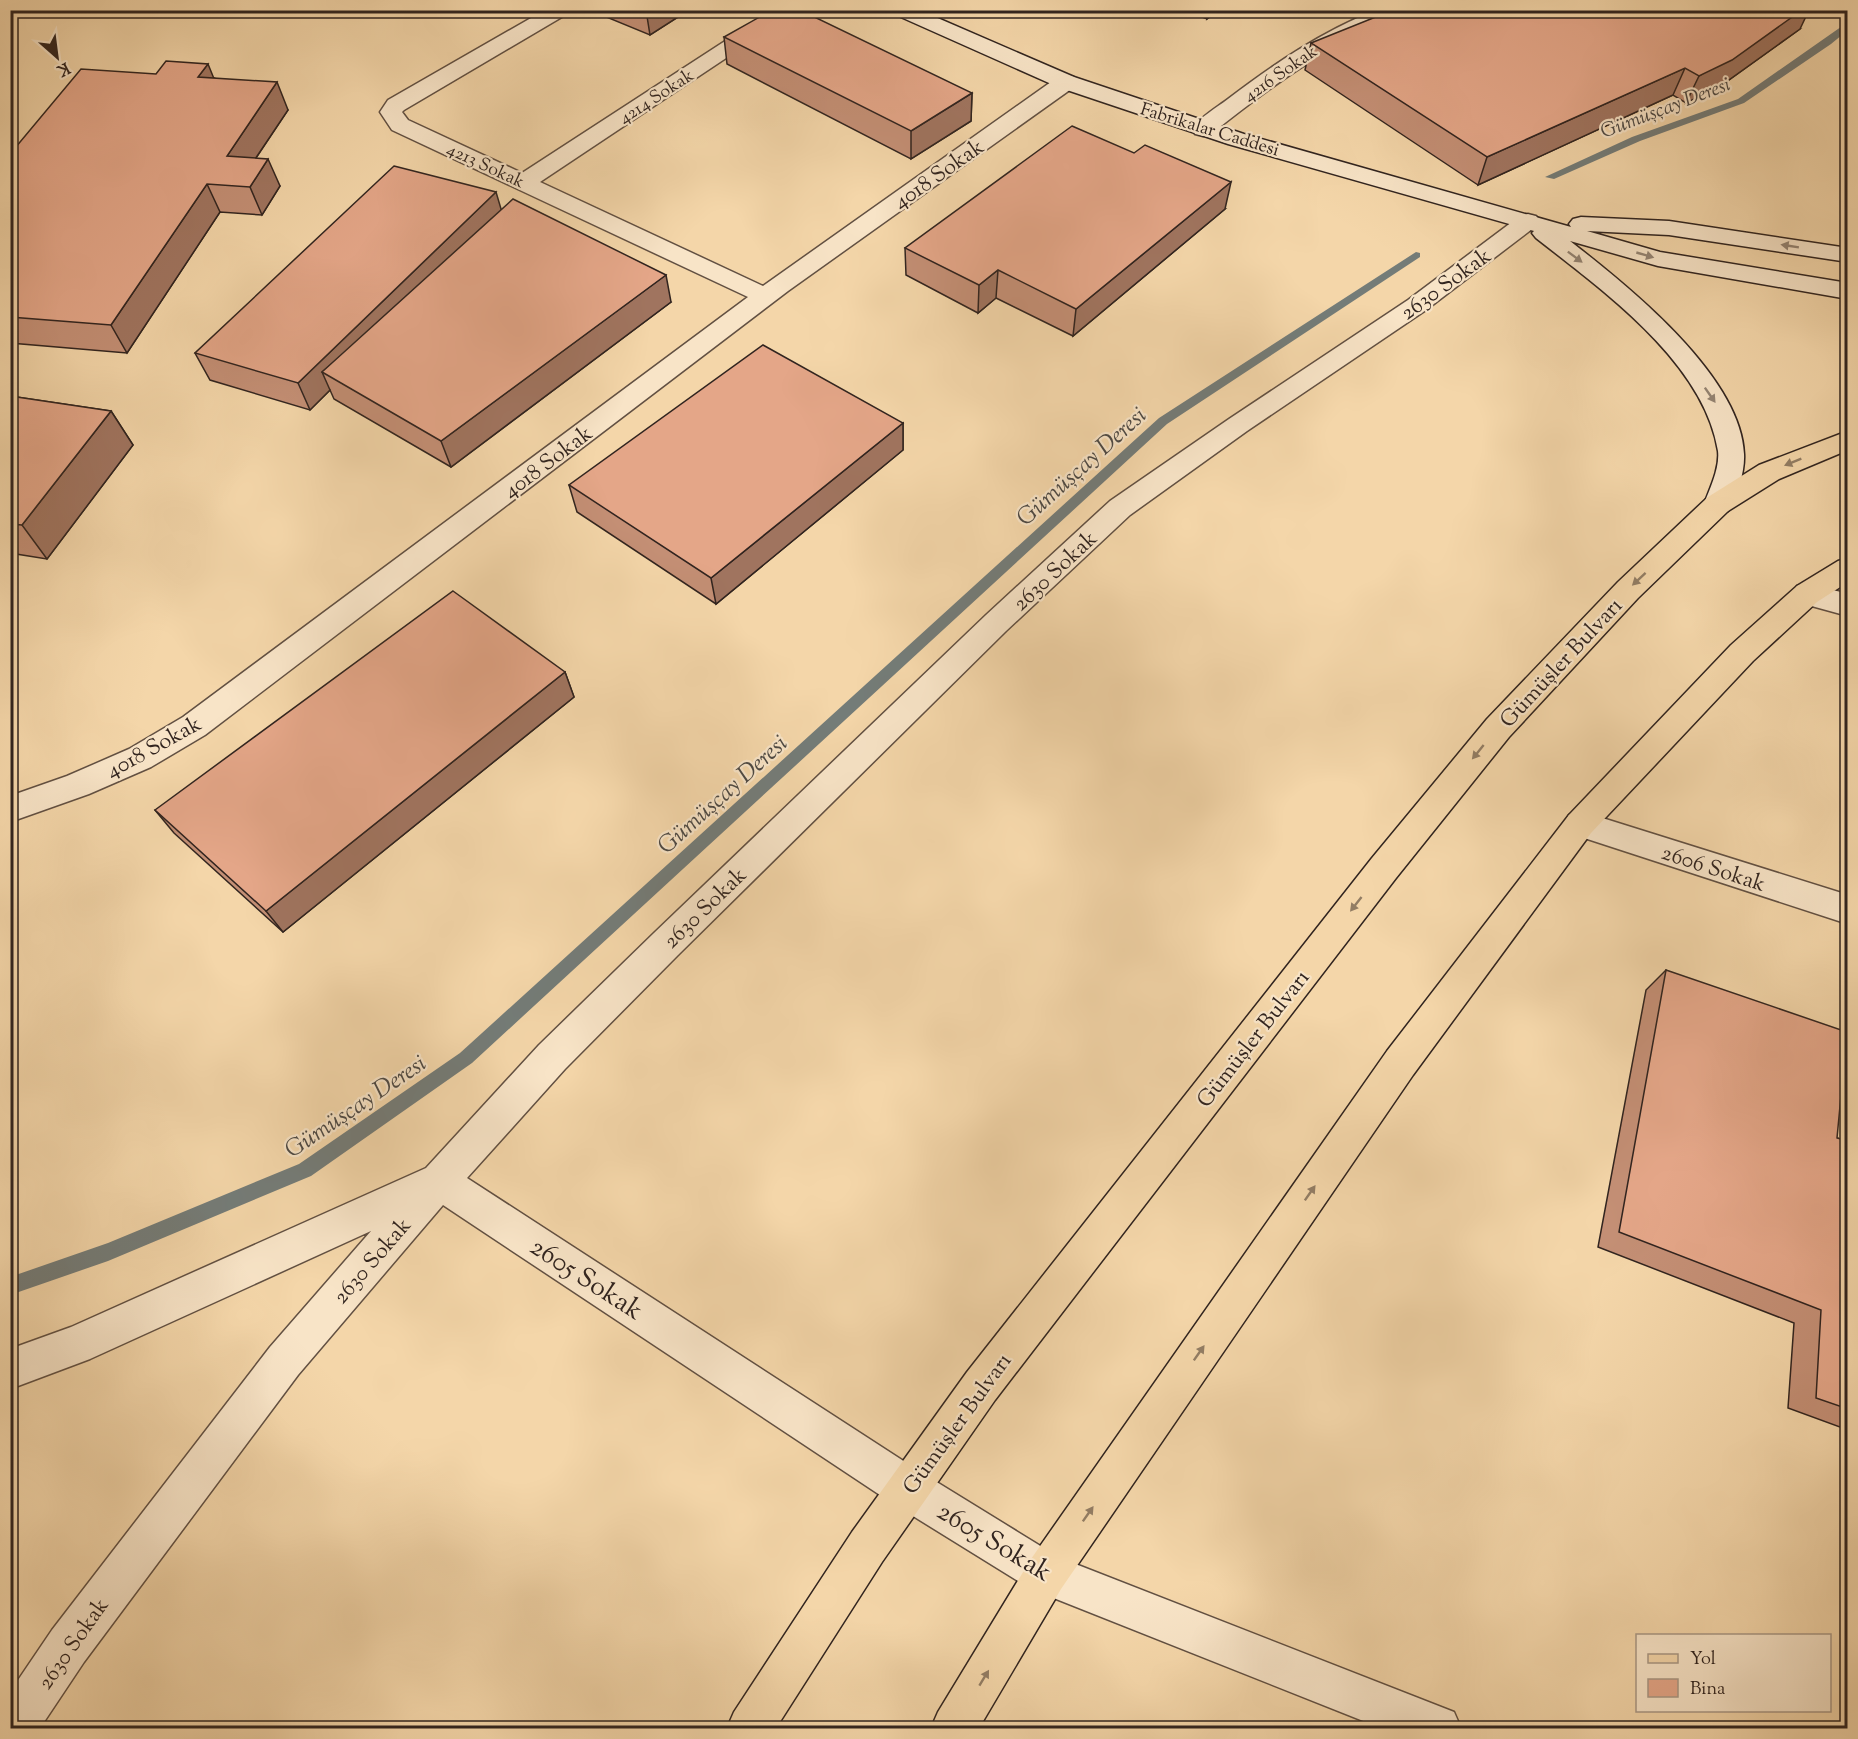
<svg xmlns="http://www.w3.org/2000/svg" width="1858" height="1739" viewBox="0 0 1858 1739" font-family="'Sorts Mill Goudy',serif">
	<rect width="100%" height="100%" fill="#f4d6a9"/>
	<filter id="stains"><feTurbulence type="fractalNoise" baseFrequency=".00333" numOctaves="4"/><feColorMatrix values="0 0 0 0 .2 0 0 0 0 .09 0 0 0 0 .02 0 0 0 .5 -.17"/></filter>
	<radialGradient id="worn" r=".72"><stop offset=".6" stop-color="#630" stop-opacity="0"/><stop offset="1" stop-color="#630" stop-opacity=".3"/></radialGradient>
	<g fill="none" stroke-linecap="round" stroke-linejoin="round">
		<path fill="#747c78" fill-rule="evenodd" d="M1848,22V30L1831,44L1744,103L1640,141L1554,179L1545,177L1632,137L1738,99Z
			M1416,252L1420,253V257L1167,424L472,1063L311,1176L108,1261L10,1295V1277L108,1243L299,1164L460,1053L1159,418Z"/>
		<g stroke="#625042" stroke-width="3">
			<path id="street" d="M545,10H570L567,14L404,110L402,112L408,120L522,173L773,10H798L540,182L763,286L1058,77L1066,76L1074,77L1077,82L1074,87L788,291L205,735L151,767L89,794L10,822V796L67,776L129,749L183,717L748,297L392,130L380,112L388,100Z
				M1376,10H1405L1402,14C1330,43 1271,86 1211,134L1203,136L1195,134L1192,129C1200,117 1216,108 1228,99C1274,64 1321,32 1376,10Z
				M1528,214L1536,216L1540,221L1536,226L1426,310L1247,431L1130,515L1006,631L678,955L565,1069L467,1178L922,1473L1060,1558L1454,1712L1461,1728H1381L1031,1589L892,1503L443,1205L298,1375L84,1662L40,1728H10V1692L52,1630L270,1347L371,1231L90,1359L10,1389V1349L71,1327L426,1168L539,1045L654,933L986,615L1110,501L1229,419L1408,300L1520,216Z
				M1807,583L1848,594V616L1797,602L1793,594L1797,586Z
				M1580,811L1848,895V924L1569,833L1564,824L1569,815Z"/>
		</g>
		<g stroke="#31241f" stroke-width="3">
			<path id="secondary" d="M891,10H919L1074,77L1244,134L1571,227L1569,224L1573,219L1581,217L1669,221L1848,248V262L1669,235L1587,231L1660,252L1848,283V299L1658,266L1570,241C1627,285 1741,376 1744,454C1745,472 1737,496 1728,511L1718,514L1708,511L1704,504C1710,488 1720,468 1718,451C1704,362 1602,290 1536,238L1532,233L1534,231L1228,144L1058,87L894,14Z"/>
		</g>
		<g stroke="#31241f" stroke-width="3">
			<path id="primary" d="M1848,431V450L1779,479L1728,511L1638,598L1509,737L1396,878L995,1400L882,1562L776,1728H727L734,1712L852,1532L967,1372L1372,858L1487,719L1618,582L1708,497L1759,465Z
				M1848,558V582L1817,602L1753,661L1591,833L1413,1075L1061,1589L979,1728H931L938,1712L1031,1559L1387,1051L1569,815L1731,645L1797,586L1838,561Z"/>
		</g>
		<use href="#street" fill="#f8e4c7" fill-rule="evenodd"/>
		<use href="#secondary" fill="#f8e4c7" fill-rule="evenodd"/>
		<use href="#primary" fill="#f4d6a9" fill-rule="evenodd"/>
	</g>
	<path fill="#c48f75" stroke="#31241f" stroke-width="1.5" d="M598,10H689L650,35L599,14Z
		M1184,10H1219L1207,19Z
		M1800,29L1719,87L1686,103L1673,95L1478,185L1305,70L1311,43Z
		M724,37L972,93L971,121L911,159L727,64Z
		M214,78L288,110L256,158L280,186L262,215L220,212L127,353L10,343V154Z
		M1225,209L1073,336L996,298L978,313L906,275L905,248Z
		M501,210L671,302L451,467L334,399L330,390L310,410L210,380L195,353Z
		M10,396L111,411L133,445L47,559L10,553Z
		M903,423V450L716,604L577,512L569,485Z
		M565,672L574,697L283,932L174,833L155,810Z
		M1666,970L1837,1138L1848,1141V1430L1788,1408L1794,1323L1598,1247L1646,990Z"/>
	<path fill="#a0745f" stroke="#31241f" stroke-width="1.5" d="M646,10H689L650,35Z
		M1209,10H1219L1207,19Z
		M1802,10H1809L1800,29L1719,87L1686,103L1699,76Z
		M208,64L219,91L198,77Z
		M1685,68L1673,95L1478,185L1487,157Z
		M277,82L288,110L239,183L227,156Z
		M972,93L971,121L911,159V131Z
		M268,159L280,186L262,215L250,187Z
		M1231,182L1225,209L1073,336L1076,309Z
		M207,184L220,212L127,353L111,325Z
		M496,192L504,219L322,372L330,390L310,410L298,383Z
		M998,270L996,298L978,313L979,285Z
		M666,275L671,302L451,467L441,441Z
		M111,411L133,445L47,559L22,525Z
		M903,423V450L716,604L711,578Z
		M565,672L574,697L283,932L266,911Z"/>
	<path fill="#e4a688" stroke="#31241f" stroke-width="1.5" d="M772,10H800L972,93L911,131L724,37Z
		M1393,10H1802L1732,60L1699,76L1685,68L1487,157L1311,43Z
		M166,61L208,64L198,77L277,82L227,156L268,159L250,187L207,184L111,325L10,317V154L81,69L156,74Z
		M1072,126L1134,153L1145,145L1231,182L1076,309L998,270L979,285L905,248Z
		M394,166L496,192L298,383L195,353Z
		M513,199L666,275L441,441L322,372Z
		M763,345L903,423L711,578L569,485Z
		M10,396L111,411L22,525L10,524Z
		M453,591L565,672L266,911L155,810Z
		M1666,970L1847,1032L1837,1138L1848,1141V1409L1816,1398L1821,1310L1619,1232Z"/>
	<defs><path id="oneway-solid" d="M-6-.8H1V-3.2L6.5 0L1 3.2V.8H-6Z" transform="scale(1.5)"/></defs>
	<g fill="#948473">
		<use href="#oneway-solid" transform="translate(1790 246) rotate(-171)"/>
		<use href="#oneway-solid" transform="translate(1645 255) rotate(16)"/>
		<use href="#oneway-solid" transform="translate(1575 257) rotate(37)"/>
		<use href="#oneway-solid" transform="translate(1710 395) rotate(55)"/>
	</g>
	<g fill="#927d64">
		<use href="#oneway-solid" transform="translate(1793 462) rotate(158)"/>
		<use href="#oneway-solid" transform="translate(1639 579) rotate(137)"/>
		<use href="#oneway-solid" transform="translate(1478 752) rotate(129)"/>
		<use href="#oneway-solid" transform="translate(1356 904) rotate(128)"/>
		<use href="#oneway-solid" transform="translate(1310 1193) rotate(-55)"/>
		<use href="#oneway-solid" transform="translate(1199 1353) rotate(-55)"/>
		<use href="#oneway-solid" transform="translate(1088 1514) rotate(-55)"/>
		<use href="#oneway-solid" transform="translate(984 1678) rotate(-59)"/>
	</g>
	<g text-anchor="middle" stroke-width="4.5" stroke-linejoin="round" paint-order="stroke">
		<g font-size="18" fill="#31241f" stroke="#f8e4c7">
			<text transform="translate(1280 73) rotate(-35)" y="6">4216 Sokak</text>
			<text transform="translate(656 96) rotate(-33)" y="6">4214 Sokak</text>
			<text transform="translate(1210 129) rotate(17)" y="6">Fabrikalar Caddesi</text>
			<text transform="translate(486 165) rotate(25)" y="6">4213 Sokak</text>
		</g>
		<g font-size="20" font-style="italic" fill="#4d4944" stroke="#f8e4c7">
			<text transform="translate(1665 107) rotate(-21)" y="7">Gümüşçay Deresi</text>
		</g>
		<g font-size="22" fill="#31241f" stroke="#f8e4c7">
			<text transform="translate(938 173) rotate(-35)" y="8">4018 Sokak</text>
			<text transform="translate(1445 283) rotate(-36)" y="8">2630 Sokak</text>
			<text transform="translate(547 461) rotate(-37)" y="8">4018 Sokak</text>
			<text transform="translate(1054 570) rotate(-43)" y="8">2630 Sokak</text>
			<text transform="translate(1560 662) rotate(-47)" y="8">Gümüşler Bulvarı</text>
			<text transform="translate(153 746) rotate(-29)" y="8">4018 Sokak</text>
			<text transform="translate(1714 867) rotate(18)" y="8">2606 Sokak</text>
			<text transform="translate(704 907) rotate(-44)" y="8">2630 Sokak</text>
			<text transform="translate(1252 1038) rotate(-52)" y="8">Gümüşler Bulvarı</text>
			<text transform="translate(371 1260) rotate(-49)" y="8">2630 Sokak</text>
			<text transform="translate(956 1423) rotate(-54)" y="8">Gümüşler Bulvarı</text>
			<text transform="translate(72 1643) rotate(-55)" y="8">2630 Sokak</text>
		</g>
		<g font-size="24" font-style="italic" fill="#4d4944" stroke="#f8e4c7">
			<text transform="translate(1081 466) rotate(-42)" y="8">Gümüşçay Deresi</text>
			<text transform="translate(722 794) rotate(-42)" y="8">Gümüşçay Deresi</text>
			<text transform="translate(355 1106) rotate(-34)" y="8">Gümüşçay Deresi</text>
		</g>
		<g font-size="27" fill="#31241f" stroke="#f8e4c7">
			<text transform="translate(587 1278) rotate(33)" y="9">2605 Sokak</text>
			<text transform="translate(995 1541) rotate(31)" y="9">2605 Sokak</text>
		</g>
	</g>
	<rect width="1858" height="1739" fill="none" stroke="#f4d6a9" stroke-width="36"/>
	<rect x="12" y="12" width="1834" height="1715" fill="none" stroke="#31241f" stroke-width="3"/>
	<rect x="18" y="18" width="1822" height="1703" fill="none" stroke="#31241f" stroke-width="1.5"/>
	<rect x="1636" y="1634" width="195" height="78" fill="#f8e4c7" stroke="#a89784" stroke-width="1.5"/>
	<rect x="1648" y="1654" width="30" height="9" fill="#f4d6a9" stroke="#a89784" stroke-width="1.5"/>
	<text x="1690" y="1664" font-size="18" fill="#31241f">Yol</text>
	<rect x="1648" y="1679" width="30" height="18" fill="#e4a688" stroke="#a89784" stroke-width="1.5"/>
	<text x="1690" y="1694" font-size="18" fill="#31241f">Bina</text>
	<g transform="translate(57 57) rotate(152)" stroke="#f8e4c7" stroke-width="4.5" paint-order="stroke">
	<path d="M0-4.5L10 22L0 15L-10 22Z" fill="#31241f"/>
	<text y="-9" font-size="16" font-weight="bold" text-anchor="middle" fill="#31241f">K</text>
	</g>
	<rect width="100%" height="100%" filter="url(#stains)"/>
	<rect width="100%" height="100%" fill="url(#worn)"/>
</svg>
